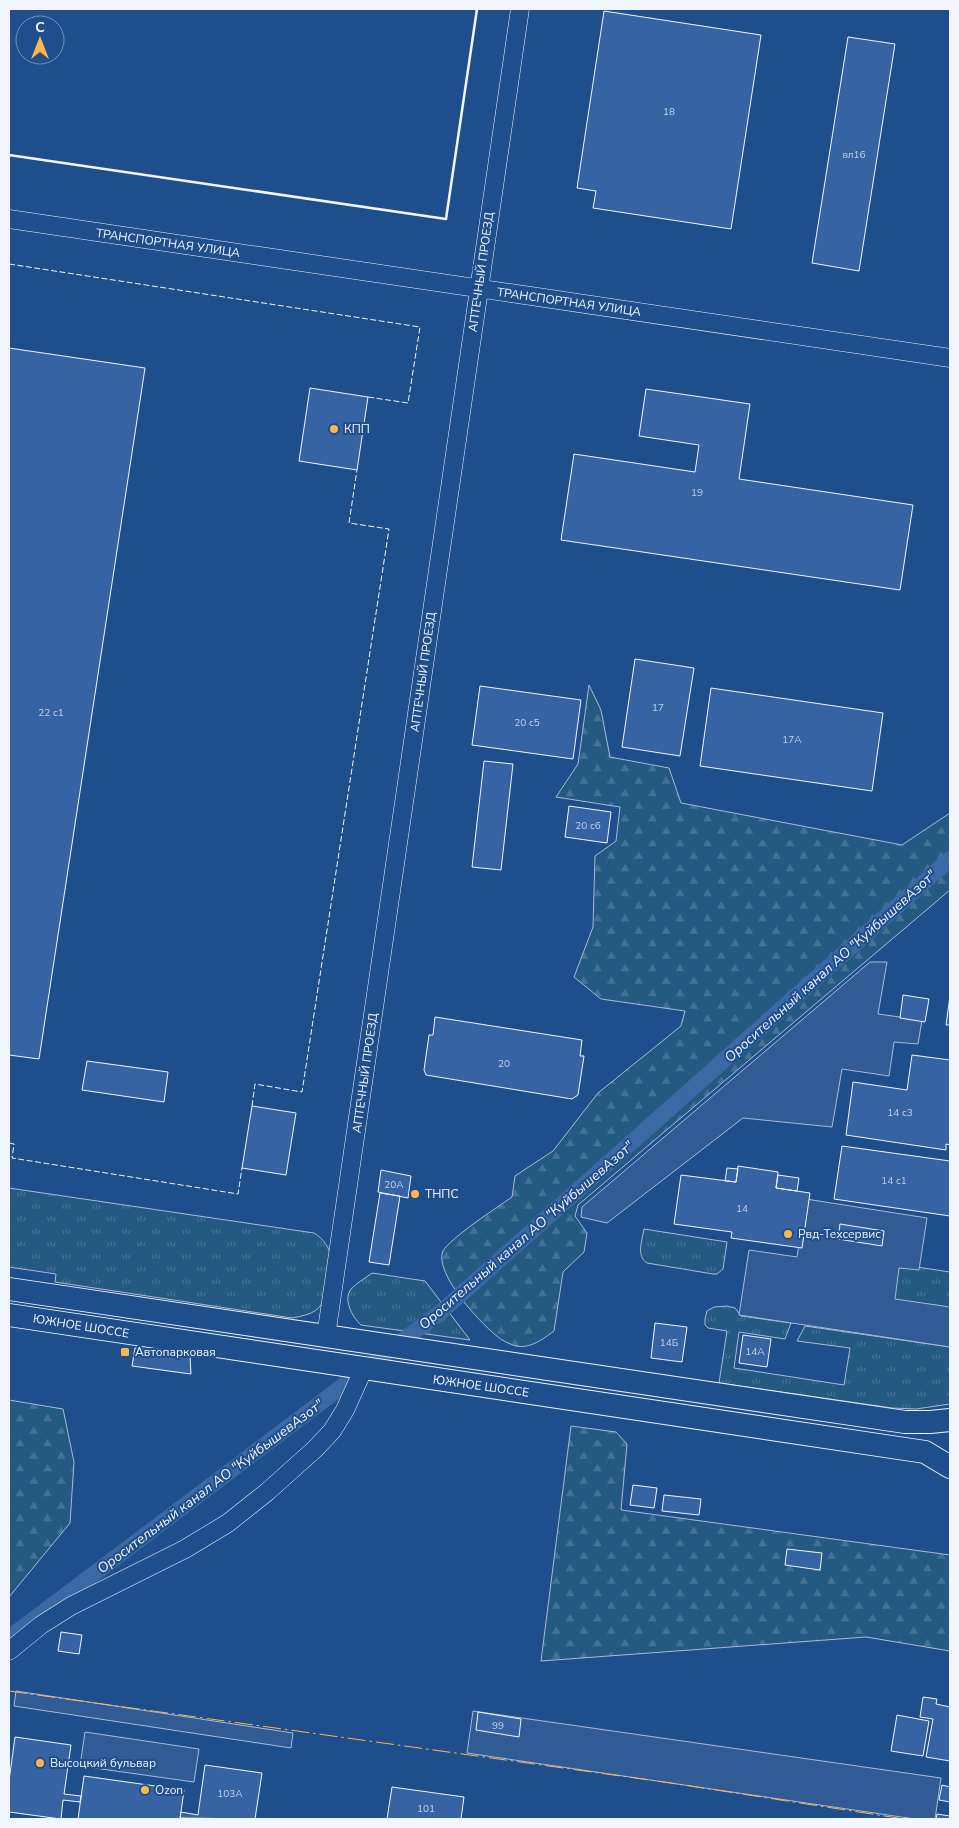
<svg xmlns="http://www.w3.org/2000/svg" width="959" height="1828" viewBox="0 0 959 1828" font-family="'Nunito Sans',sans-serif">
	<defs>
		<pattern id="grass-tufts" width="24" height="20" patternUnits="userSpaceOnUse" patternTransform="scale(1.25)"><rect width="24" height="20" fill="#245a82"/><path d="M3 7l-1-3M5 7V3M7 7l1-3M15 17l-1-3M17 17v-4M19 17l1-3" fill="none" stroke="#447295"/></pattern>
		<pattern id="forest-firs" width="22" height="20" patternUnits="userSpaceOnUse" patternTransform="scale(1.25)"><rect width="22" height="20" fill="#245a82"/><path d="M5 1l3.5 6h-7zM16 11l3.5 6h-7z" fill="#447295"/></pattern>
	</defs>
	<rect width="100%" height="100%" fill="#1f4e8c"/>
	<path fill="url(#grass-tufts)" stroke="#a8bbd7" d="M9,1188L314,1233C323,1238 330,1248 331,1258C332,1269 326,1296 321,1305C315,1314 302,1316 292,1318L55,1282L56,1274L9,1267Z
		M644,1229L727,1242L723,1269L717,1274H713L647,1263C636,1256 642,1241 644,1229Z
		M897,1264L950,1272V1310L840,1294Z
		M372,1273L425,1281L470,1340L361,1325C352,1317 342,1298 352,1288C358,1282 366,1278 372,1273Z
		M727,1306L735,1308L741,1316L791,1323L785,1339L739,1332L734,1368L844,1385L850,1348L797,1341L805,1326L950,1347V1404L916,1409L892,1408L719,1383L727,1331L708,1328L705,1325V1319L707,1311L714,1307Z"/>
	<path fill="url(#forest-firs)" stroke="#a8bbd7" d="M589,685L601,710L610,757L669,768L681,803L902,845L950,813V890L578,1205L575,1216L587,1233L584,1252L563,1272L554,1331C543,1339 530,1349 516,1346C512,1345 506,1342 502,1340C484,1328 433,1273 443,1251C449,1239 499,1206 512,1197L515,1176L553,1151L598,1093L681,1026L685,1011L601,999L574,977L593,927L595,856L616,841L620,807L556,797L578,764Z
		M9,1400L63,1409L74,1462L70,1523L9,1597Z
		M571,1426L616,1432L627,1444L621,1510L950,1555V1651L866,1637L541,1661Z"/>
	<path fill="#305b95" stroke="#a8bbd7" d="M870,962H887L878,1014L922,1020L918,1044L894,1042L889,1076L842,1069L832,1127L743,1118L607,1223L581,1217L582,1207Z
		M806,1199L927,1218L919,1270L899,1268L895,1299L950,1307V1347L739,1315L749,1250L797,1257Z
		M16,1691L293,1733L291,1748L14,1706Z
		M473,1711L941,1778L935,1819H915L467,1753Z
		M85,1732L199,1749L194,1782L80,1766Z"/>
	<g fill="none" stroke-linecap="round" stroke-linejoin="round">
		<path stroke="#3b69a3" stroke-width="16" d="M9,1638L442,1311L950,859"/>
	</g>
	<path fill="#3563a3" stroke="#f2f6ff" d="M604,11L761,35L731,229L593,208L596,191L577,188Z
		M848,37L895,44L859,271L812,263Z
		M9,348L145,368L39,1059L9,1055Z
		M310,388L368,397L357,470L299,461Z
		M646,389L750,404L739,479L913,505L900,590L561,540L574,454L695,472L699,445L639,436Z
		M635,659L694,668L680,756L622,747Z
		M480,686L581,700L573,759L472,745Z
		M711,688L883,713L872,791L700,766Z
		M484,761L513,764L501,870L472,867Z
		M569,806L611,812L607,843L565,837Z
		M903,995L929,999L925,1022L900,1018Z
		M950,996V1025H946Z
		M435,1017L582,1040L580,1056H584L578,1095L572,1099L426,1075L424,1070L429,1035H433Z
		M912,1055L950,1060V1145L946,1144V1150L846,1135L853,1082L907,1090Z
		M87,1061L168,1072L164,1102L82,1090Z
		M252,1106L296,1113L286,1175L242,1168Z
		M842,1146L950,1161V1216L834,1199Z
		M738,1166L778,1172L776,1188L810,1193L802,1248L731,1238L732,1232L674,1224L681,1175L736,1182Z
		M727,1168L738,1169L736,1182L725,1181Z
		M381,1170L411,1176L408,1198L378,1192Z
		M778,1175L799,1178L797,1191L776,1188Z
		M380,1193L400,1196L389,1265L369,1262Z
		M840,1224L884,1231L882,1246L838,1239Z
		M655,1323L687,1327L682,1362L651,1358Z
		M743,1335L771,1339L767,1367L739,1363Z
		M135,1348L190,1356L191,1374L132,1366Z
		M633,1485L657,1488L654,1508L630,1505Z
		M664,1495L701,1499L699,1515L662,1511Z
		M787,1549L822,1553L820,1570L785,1565Z
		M61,1632L82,1635L79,1654L58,1651Z
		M923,1697L937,1699L936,1704L950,1707V1761L926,1757L933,1719L920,1717Z
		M478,1712L521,1719L519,1737L476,1730Z
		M897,1715L929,1721L923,1756L891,1751Z
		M15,1737L71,1745L64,1794L81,1796L80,1802L63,1800L61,1819L9,1812V1781Z
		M205,1765L262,1773L255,1819L180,1818L181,1812L198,1815Z
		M84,1776L184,1790L180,1819H78Z
		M942,1785L950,1787V1802L939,1800Z
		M392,1787L464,1797L461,1819H387Z
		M937,1814L950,1816V1819H936Z"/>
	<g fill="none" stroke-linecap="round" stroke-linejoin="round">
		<g stroke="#f2f6ff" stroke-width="19">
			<path id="minor" d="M9,219L950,358
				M326,1336L520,9
				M9,1651L41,1625L71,1606L185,1549L228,1523L267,1492L315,1449L332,1431L345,1410L364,1368"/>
		</g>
		<g stroke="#f2f6ff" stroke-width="24">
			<path id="major" d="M9,1289L905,1422H930L950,1420
				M9,1315L925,1452L950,1467"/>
		</g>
		<use href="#minor" stroke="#1f4e8c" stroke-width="18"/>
		<use href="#major" stroke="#1f4e8c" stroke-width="22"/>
		<path stroke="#f2f6ff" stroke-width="1" stroke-dasharray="6 2.5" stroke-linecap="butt" d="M9,264L420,327L408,403L368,397
			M252,1106L255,1084L302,1092L389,529L349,523L357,470
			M9,1143L14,1144L12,1158L238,1194L242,1168"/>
		<path stroke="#f2f6ff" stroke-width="2.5" d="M9,155L446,219L477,9"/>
		<path stroke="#ffb74d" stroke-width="1" stroke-dasharray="18 4 2.5 4" stroke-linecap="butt" d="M9,1691L664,1782L904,1819"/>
	</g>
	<g fill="#ffb74d" stroke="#1f4e8c" stroke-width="2">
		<circle cx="334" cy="429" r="5"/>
		<circle cx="415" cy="1194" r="5"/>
		<circle cx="788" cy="1234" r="5"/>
		<rect x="120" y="1347" width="10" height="10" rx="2.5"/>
		<circle cx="40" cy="1763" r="5"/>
		<circle cx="145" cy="1790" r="5"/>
	</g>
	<g text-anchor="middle" stroke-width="4" stroke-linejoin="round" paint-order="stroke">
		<g font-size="10" fill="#c3d1e8">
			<text x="669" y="115">18</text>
			<text x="854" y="158">вл16</text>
			<text x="697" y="496">19</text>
			<text x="658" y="711">17</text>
			<text x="51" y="716">22 с1</text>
			<text x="527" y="726">20 с5</text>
			<text x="792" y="743">17А</text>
			<text x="588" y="829">20 с6</text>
			<text x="504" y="1067">20</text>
			<text x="900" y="1116">14 с3</text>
			<text x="894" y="1184">14 с1</text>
			<text x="394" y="1188">20А</text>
			<text x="742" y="1212">14</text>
			<text x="669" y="1346">14Б</text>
			<text x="755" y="1355">14А</text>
			<text x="498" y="1729">99</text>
			<text x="230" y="1797">103А</text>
			<text x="426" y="1812">101</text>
		</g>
		<g font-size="12" fill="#f2f6ff" stroke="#1f4e8c">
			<text transform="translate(168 243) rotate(8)" y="4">ТРАНСПОРТНАЯ УЛИЦА</text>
			<text transform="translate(481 272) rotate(-82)" y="4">АПТЕЧНЫЙ ПРОЕЗД</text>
			<text transform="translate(569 302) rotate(8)" y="4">ТРАНСПОРТНАЯ УЛИЦА</text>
			<text transform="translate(423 672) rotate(-82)" y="4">АПТЕЧНЫЙ ПРОЕЗД</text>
			<text transform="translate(365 1073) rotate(-82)" y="4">АПТЕЧНЫЙ ПРОЕЗД</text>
			<text transform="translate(81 1326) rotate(9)" y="4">ЮЖНОЕ ШОССЕ</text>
			<text transform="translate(481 1386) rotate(8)" y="4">ЮЖНОЕ ШОССЕ</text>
		</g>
		<g font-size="12" fill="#f2f6ff" stroke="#1f4e8c" text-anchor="start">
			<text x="344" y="433">КПП</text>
			<text x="425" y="1198">ТНПС</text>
			<text x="798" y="1238">Рвд-Техсервис</text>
			<text x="135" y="1356">Автопарковая</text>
			<text x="50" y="1767">Высоцкий бульвар</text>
			<text x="155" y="1794">Ozon</text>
		</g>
		<g font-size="14" font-style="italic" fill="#f2f6ff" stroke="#1f4e8c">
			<text transform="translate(830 966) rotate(-42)" y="5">Оросительный канал АО "КуйбышевАзот"</text>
			<text transform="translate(526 1235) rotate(-41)" y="5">Оросительный канал АО "КуйбышевАзот"</text>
			<text transform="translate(210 1486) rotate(-37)" y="5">Оросительный канал АО "КуйбышевАзот"</text>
		</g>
	</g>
	<rect width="959" height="1828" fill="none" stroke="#f2f6ff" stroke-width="20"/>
	<g transform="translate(40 40)"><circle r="24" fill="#1f4e8c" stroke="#7391ba"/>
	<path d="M0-4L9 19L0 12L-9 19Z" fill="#ffb74d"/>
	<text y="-8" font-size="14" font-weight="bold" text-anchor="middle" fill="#f2f6ff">С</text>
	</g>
</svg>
